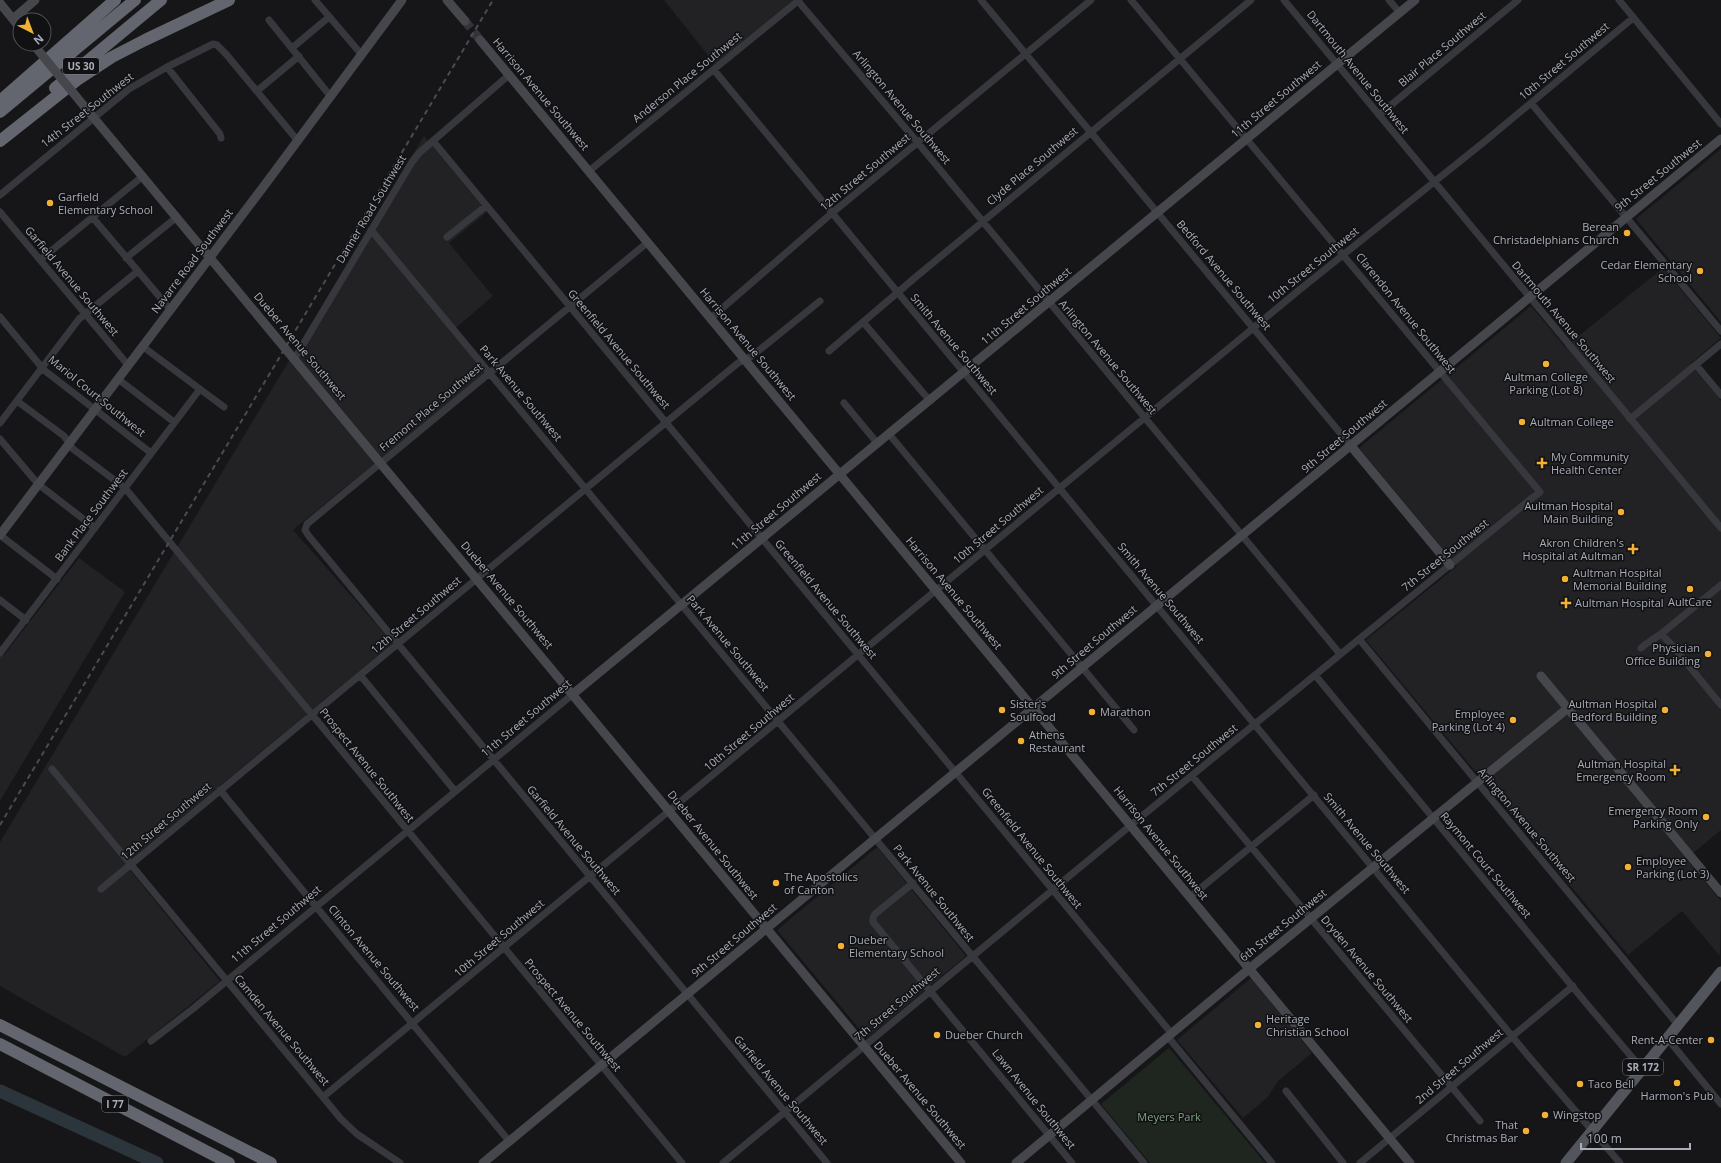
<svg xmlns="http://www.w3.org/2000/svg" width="1721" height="1163" viewBox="0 0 1721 1163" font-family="'Open Sans',sans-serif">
	<rect width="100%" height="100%" fill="#161618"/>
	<path fill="#222225" d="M664,0H793L715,64Z
		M424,136L487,212L449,243L493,296L451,332L486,372L293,530L393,643L125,864L220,981L125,1057L0,986V842Z
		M1721,149V322L1636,219Z
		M1663,268L1721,338L1690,364L1721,401V830L1686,859L1721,901L1720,956L1682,911L1628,955L1366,640L1457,566L1359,448L1531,306L1565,347Z
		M79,558L125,592L0,801V653L4,655Z
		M877,847L966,956L867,1038L777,930Z
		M1251,978L1312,1053L1278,1081L1268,1097L1243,1118L1177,1040Z"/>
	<path fill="#1e261f" d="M1169,1048L1180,1061L1265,1163H1150L1101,1104Z"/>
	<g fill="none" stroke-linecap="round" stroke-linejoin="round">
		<path stroke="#2c353c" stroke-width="13" d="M0,1091L157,1163"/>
		<path stroke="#333438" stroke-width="9" stroke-dasharray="9 4.5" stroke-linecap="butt" d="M465,21L480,40"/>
		<path stroke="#37383d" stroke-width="7" d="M315,0L362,55
			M981,0L1351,446
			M1131,0L1540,492L1535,496
			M1284,0L1721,528
			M1389,0L1400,13
			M1619,0L1721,124
			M798,1L918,143L1340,654
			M269,20L331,97
			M292,48L329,17
			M167,67L220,134L221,138
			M714,70L1530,1058L1620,1163
			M257,91L299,56
			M1531,103L1721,331
			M1379,115L1518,0
			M433,141L1172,1034
			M589,171L799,0
			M0,195L129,89L167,67L213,44L217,45L226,54L298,141
			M0,212L128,365
			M93,218L170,309
			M371,230L1144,1163
			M447,237L486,206
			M648,242L307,524L305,530L308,535L827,1163
			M126,258L177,217
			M40,260L143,176
			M0,317L44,370L151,453
			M711,318L832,213L1091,0
			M863,322L930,401
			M142,346L224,407
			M829,351L917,276L1251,0
			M295,358L412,162L419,153L509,75
			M1696,365L1721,395
			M118,379L174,422
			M17,401L64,436L73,449L125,488L682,1163
			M844,403L878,444
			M1630,419L1721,344
			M0,423L79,319L138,271
			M889,434L1134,730
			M0,439L38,484L95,528
			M0,535L57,579
			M0,600L26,620
			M1661,634L1669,642
			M1359,639L1678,1025
			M1649,642L1661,634L1721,585
			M1672,645L1721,705
			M1641,648L1646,644
			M0,653L200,389
			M360,675L455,791
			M1315,675L1591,1009L1642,1069
			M52,769L341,1119L357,1134L400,1163
			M1192,776L1480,1121
			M220,790L509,1141
			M913,883L875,914L873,918V922L1072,1163
			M101,889L704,391L738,363L752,356L820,301
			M1190,897L1314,795
			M1168,1037L1272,1163
			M1667,1038L1721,1104
			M151,1041L194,1008L573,694
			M1286,1091L1343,1163
			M323,1097L1298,291L1484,142L1633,18
			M723,1163L1131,825L1532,498
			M1360,1163L1573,986"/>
		<path stroke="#45474d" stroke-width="9" d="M447,0L465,21
			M0,3L20,28
			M13,19L35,0
			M480,40L1410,1163
			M84,106L961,1163
			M1351,446L1450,565
			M0,535L264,186L402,0
			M1541,676L1721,893
			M573,694L1415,0
			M483,1163L1721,139
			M1016,1163L1249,969L1568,708"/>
		<path stroke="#53555c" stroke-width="11" d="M1566,1163L1721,972"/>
		<path stroke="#63666e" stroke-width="12" d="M55,88L161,0
			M0,101L115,0
			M0,112L135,0
			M0,141L77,80L112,57L145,40L229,0
			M0,1025L271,1163
			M0,1044L229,1163"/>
		<path stroke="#4a4c52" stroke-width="2" stroke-dasharray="5 4" stroke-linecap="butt" d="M0,825L493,0"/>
		<path stroke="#45474d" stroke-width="9" d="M33,44L84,106"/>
	</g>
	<g fill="#f2b134" stroke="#111113" stroke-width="1.5">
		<circle cx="50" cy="203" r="4"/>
		<circle cx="1627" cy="233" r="4"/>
		<circle cx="1700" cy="271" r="4"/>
		<circle cx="1546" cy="364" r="4"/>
		<circle cx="1522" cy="422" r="4"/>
		<path d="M1540 457h4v4h4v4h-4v4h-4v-4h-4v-4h4z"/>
		<circle cx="1621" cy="512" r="4"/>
		<path d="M1631 543h4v4h4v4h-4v4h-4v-4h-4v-4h4z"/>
		<circle cx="1565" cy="579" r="4"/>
		<circle cx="1690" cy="589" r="4"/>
		<path d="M1564 597h4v4h4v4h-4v4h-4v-4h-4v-4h4z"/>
		<circle cx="1708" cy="654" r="4"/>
		<circle cx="1002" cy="710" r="4"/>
		<circle cx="1665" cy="710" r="4"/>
		<circle cx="1092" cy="712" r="4"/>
		<circle cx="1513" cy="720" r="4"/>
		<circle cx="1021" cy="741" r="4"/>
		<path d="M1673 764h4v4h4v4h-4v4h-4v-4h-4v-4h4z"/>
		<circle cx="1706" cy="817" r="4"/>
		<circle cx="1628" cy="867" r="4"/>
		<circle cx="776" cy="883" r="4"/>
		<circle cx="841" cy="946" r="4"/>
		<circle cx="1258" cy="1025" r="4"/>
		<circle cx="937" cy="1035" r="4"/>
		<circle cx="1711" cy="1040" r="4"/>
		<circle cx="1677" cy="1083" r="4"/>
		<circle cx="1580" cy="1084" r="4"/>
		<circle cx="1545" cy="1115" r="4"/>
		<circle cx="1526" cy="1131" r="4"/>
	</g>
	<g text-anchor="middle" stroke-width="3" stroke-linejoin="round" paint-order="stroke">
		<g fill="#111113" stroke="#7b7e86" stroke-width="1">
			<rect x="63" y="58" width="36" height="16" rx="3"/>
			<rect x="1623" y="1059" width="40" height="16" rx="3"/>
			<rect x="102" y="1096" width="26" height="16" rx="3"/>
		</g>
		<g font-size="10" font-weight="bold" fill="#a8adb8">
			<text x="81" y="70">US 30</text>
			<text x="1643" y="1071">SR 172</text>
			<text x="115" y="1108">I 77</text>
		</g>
		<g font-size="11" fill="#a8adb8" stroke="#111113">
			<text transform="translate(1442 49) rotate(-40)" y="4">Blair Place Southwest</text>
			<text transform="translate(1564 61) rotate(-40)" y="4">10th Street Southwest</text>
			<text transform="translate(1358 72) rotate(51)" y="4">Dartmouth Avenue Southwest</text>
			<text transform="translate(687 77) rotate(-39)" y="4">Anderson Place Southwest</text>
			<text transform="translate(541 94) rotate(50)" y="4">Harrison Avenue Southwest</text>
			<text transform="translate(1276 99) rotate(-40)" y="4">11th Street Southwest</text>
			<text transform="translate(902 107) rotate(50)" y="4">Arlington Avenue Southwest</text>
			<text transform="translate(87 110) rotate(-38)" y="4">14th Street Southwest</text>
			<text transform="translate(1032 166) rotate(-40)" y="4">Clyde Place Southwest</text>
			<text transform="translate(865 172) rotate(-40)" y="4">12th Street Southwest</text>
			<text transform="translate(1658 175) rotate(-39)" y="4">9th Street Southwest</text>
			<text transform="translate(371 209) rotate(-59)" y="4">Danner Road Southwest</text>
			<text transform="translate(192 261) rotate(-53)" y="4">Navarre Road Southwest</text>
			<text transform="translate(1313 265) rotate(-39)" y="4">10th Street Southwest</text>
			<text transform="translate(1224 275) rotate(50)" y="4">Bedford Avenue Southwest</text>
			<text transform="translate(72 281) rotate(50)" y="4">Garfield Avenue Southwest</text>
			<text transform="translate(1026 306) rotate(-40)" y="4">11th Street Southwest</text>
			<text transform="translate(1406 313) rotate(51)" y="4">Clarendon Avenue Southwest</text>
			<text transform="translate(1564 322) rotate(50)" y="4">Dartmouth Avenue Southwest</text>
			<text transform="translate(748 344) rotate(50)" y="4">Harrison Avenue Southwest</text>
			<text transform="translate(954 344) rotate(50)" y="4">Smith Avenue Southwest</text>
			<text transform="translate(300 346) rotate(50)" y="4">Dueber Avenue Southwest</text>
			<text transform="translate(619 349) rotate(50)" y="4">Greenfield Avenue Southwest</text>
			<text transform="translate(1108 357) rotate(50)" y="4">Arlington Avenue Southwest</text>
			<text transform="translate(521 393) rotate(50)" y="4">Park Avenue Southwest</text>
			<text transform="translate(97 396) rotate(39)" y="4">Mariol Court Southwest</text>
			<text transform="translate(431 407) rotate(-40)" y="4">Fremont Place Southwest</text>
			<text transform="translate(1344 436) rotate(-40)" y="4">9th Street Southwest</text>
			<text transform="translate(776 511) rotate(-40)" y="4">11th Street Southwest</text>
			<text transform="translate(91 515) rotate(-53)" y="4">Bank Place Southwest</text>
			<text transform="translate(998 525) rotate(-40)" y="4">10th Street Southwest</text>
			<text transform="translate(1445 555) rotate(-39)" y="4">7th Street Southwest</text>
			<text transform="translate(954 593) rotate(50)" y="4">Harrison Avenue Southwest</text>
			<text transform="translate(1161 593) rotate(50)" y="4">Smith Avenue Southwest</text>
			<text transform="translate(507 595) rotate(50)" y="4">Dueber Avenue Southwest</text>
			<text transform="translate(826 599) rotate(50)" y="4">Greenfield Avenue Southwest</text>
			<text transform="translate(416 615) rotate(-40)" y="4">12th Street Southwest</text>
			<text transform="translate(1094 642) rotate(-40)" y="4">9th Street Southwest</text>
			<text transform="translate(728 643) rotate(50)" y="4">Park Avenue Southwest</text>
			<text transform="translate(526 718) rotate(-40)" y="4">11th Street Southwest</text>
			<text transform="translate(749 732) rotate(-40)" y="4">10th Street Southwest</text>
			<text transform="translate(1194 760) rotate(-39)" y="4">7th Street Southwest</text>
			<text transform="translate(367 765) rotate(51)" y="4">Prospect Avenue Southwest</text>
			<text transform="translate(166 821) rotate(-40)" y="4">12th Street Southwest</text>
			<text transform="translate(1527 825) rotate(50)" y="4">Arlington Avenue Southwest</text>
			<text transform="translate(574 840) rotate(50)" y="4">Garfield Avenue Southwest</text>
			<text transform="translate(1161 843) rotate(51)" y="4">Harrison Avenue Southwest</text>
			<text transform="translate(1367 843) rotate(50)" y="4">Smith Avenue Southwest</text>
			<text transform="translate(713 845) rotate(51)" y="4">Dueber Avenue Southwest</text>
			<text transform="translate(1032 848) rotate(51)" y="4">Greenfield Avenue Southwest</text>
			<text transform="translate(1486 865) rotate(50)" y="4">Raymont Court Southwest</text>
			<text transform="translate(934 893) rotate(51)" y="4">Park Avenue Southwest</text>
			<text transform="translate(276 924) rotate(-40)" y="4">11th Street Southwest</text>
			<text transform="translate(1283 925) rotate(-39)" y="4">6th Street Southwest</text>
			<text transform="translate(499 938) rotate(-40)" y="4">10th Street Southwest</text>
			<text transform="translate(734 940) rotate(-40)" y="4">9th Street Southwest</text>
			<text transform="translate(374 958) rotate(50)" y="4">Clinton Avenue Southwest</text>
			<text transform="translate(1367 969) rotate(50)" y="4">Dryden Avenue Southwest</text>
			<text transform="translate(897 1004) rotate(-40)" y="4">7th Street Southwest</text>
			<text transform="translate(573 1015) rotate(50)" y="4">Prospect Avenue Southwest</text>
			<text transform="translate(282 1030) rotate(50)" y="4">Camden Avenue Southwest</text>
			<text transform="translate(1459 1066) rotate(-40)" y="4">2nd Street Southwest</text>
			<text transform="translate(781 1090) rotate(50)" y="4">Garfield Avenue Southwest</text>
			<text transform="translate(920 1095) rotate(50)" y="4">Dueber Avenue Southwest</text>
			<text transform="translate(1034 1099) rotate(51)" y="4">Lawn Avenue Southwest</text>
		</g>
		<g font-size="11" fill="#a8adb8" stroke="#111113" text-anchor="start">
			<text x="58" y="201">Garfield<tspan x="58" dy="13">Elementary School</tspan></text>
			<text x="1619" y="231" text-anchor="end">Berean<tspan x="1619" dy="13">Christadelphians Church</tspan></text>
			<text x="1692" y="269" text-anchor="end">Cedar Elementary<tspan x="1692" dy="13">School</tspan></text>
			<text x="1546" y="381" text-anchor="middle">Aultman College<tspan x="1546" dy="13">Parking (Lot 8)</tspan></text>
			<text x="1530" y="426">Aultman College</text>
			<text x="1551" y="461">My Community<tspan x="1551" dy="13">Health Center</tspan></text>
			<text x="1613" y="510" text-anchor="end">Aultman Hospital<tspan x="1613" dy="13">Main Building</tspan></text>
			<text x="1624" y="547" text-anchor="end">Akron Children's<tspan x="1624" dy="13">Hospital at Aultman</tspan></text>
			<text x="1573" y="577">Aultman Hospital<tspan x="1573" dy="13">Memorial Building</tspan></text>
			<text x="1690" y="606" text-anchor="middle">AultCare</text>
			<text x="1575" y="607">Aultman Hospital</text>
			<text x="1700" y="652" text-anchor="end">Physician<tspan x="1700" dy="13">Office Building</tspan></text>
			<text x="1010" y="708">Sister's<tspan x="1010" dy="13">Soulfood</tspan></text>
			<text x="1657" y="708" text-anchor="end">Aultman Hospital<tspan x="1657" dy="13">Bedford Building</tspan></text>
			<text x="1100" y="716">Marathon</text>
			<text x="1505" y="718" text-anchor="end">Employee<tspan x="1505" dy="13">Parking (Lot 4)</tspan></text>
			<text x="1029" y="739">Athens<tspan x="1029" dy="13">Restaurant</tspan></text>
			<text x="1666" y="768" text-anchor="end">Aultman Hospital<tspan x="1666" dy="13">Emergency Room</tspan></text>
			<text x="1698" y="815" text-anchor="end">Emergency Room<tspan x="1698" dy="13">Parking Only</tspan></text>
			<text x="1636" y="865">Employee<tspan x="1636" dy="13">Parking (Lot 3)</tspan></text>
			<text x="784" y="881">The Apostolics<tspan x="784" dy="13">of Canton</tspan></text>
			<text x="849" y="944">Dueber<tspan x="849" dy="13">Elementary School</tspan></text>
			<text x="1266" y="1023">Heritage<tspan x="1266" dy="13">Christian School</tspan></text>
			<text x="945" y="1039">Dueber Church</text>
			<text x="1703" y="1044" text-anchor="end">Rent-A-Center</text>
			<text x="1588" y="1088">Taco Bell</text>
			<text x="1677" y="1100" text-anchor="middle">Harmon's Pub</text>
			<text x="1553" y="1119">Wingstop</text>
			<text x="1518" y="1129" text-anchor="end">That<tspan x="1518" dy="13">Christmas Bar</tspan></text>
		</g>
		<g font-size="11" fill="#7fa381" stroke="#111113">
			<text x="1169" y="1121">Meyers Park</text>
		</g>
	</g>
	<g transform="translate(32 32) rotate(138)"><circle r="19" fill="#111113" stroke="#4d4f55"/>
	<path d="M0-3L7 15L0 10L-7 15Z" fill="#f2b134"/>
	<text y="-6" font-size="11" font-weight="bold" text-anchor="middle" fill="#a8adb8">N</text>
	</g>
	<path d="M1581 1143v6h109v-6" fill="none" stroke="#a8adb8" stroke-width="2"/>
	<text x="1587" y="1143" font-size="12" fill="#a8adb8" stroke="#111113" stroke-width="3" paint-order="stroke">100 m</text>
</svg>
